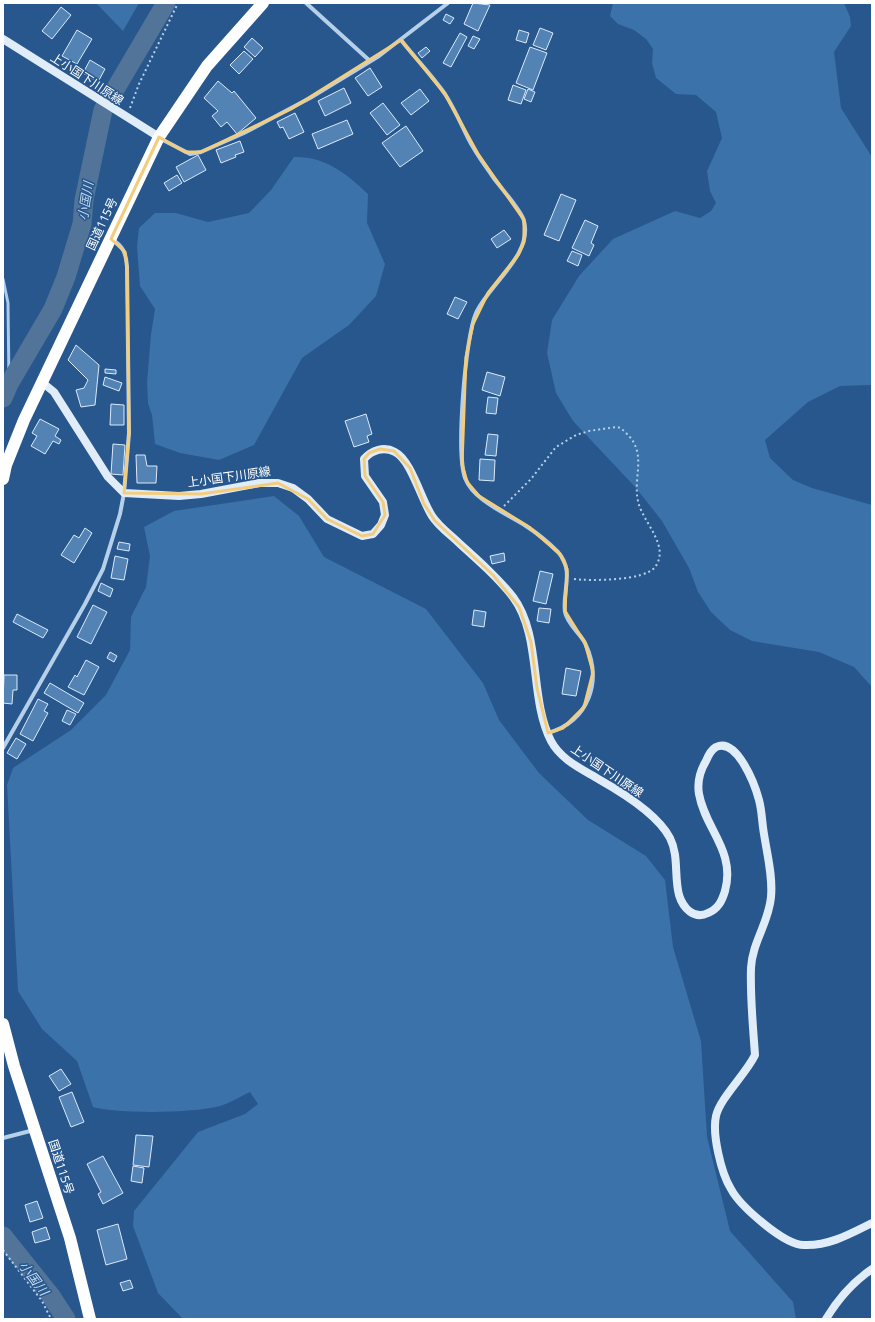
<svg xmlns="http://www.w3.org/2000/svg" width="875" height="1322" viewBox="0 0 875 1322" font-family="'Open Sans','Noto Sans JP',sans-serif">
	<rect width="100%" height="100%" fill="#27578d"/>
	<path fill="#3b72a9" d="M96,3H139L123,31Z
		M613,3H844L850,17L851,26L834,52L841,108L872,157V385L840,386L808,402L765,440L770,458L793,480L812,488L872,505V687L854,667L819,652L752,641L730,630L711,612L698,592L689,568L662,521L636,488L573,421L556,393L547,353L552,320L579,276L613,239L675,211L700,218L711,211L716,203L710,191L707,171L722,138L716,112L696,95L676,94L656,78L652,63L653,49L646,39L634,30L618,24L610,16Z
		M294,157C325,156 347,174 368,194L367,223L385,264L376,296L349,325L302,358L254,445L219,460L180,453L155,444L152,415L148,403L147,382L151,334L155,309L140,286L137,246L139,228L155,213H176L208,222L249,213L271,190Z
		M274,496L299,516L324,557L426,609L483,683L499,720L539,773L588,820L646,856L665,880L673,947L701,1041L707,1137L730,1231L793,1302L796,1319H183L158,1293L133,1226L134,1211L198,1132L245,1114L258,1104L250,1092C239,1097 227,1105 216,1107C189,1113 119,1114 93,1107L77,1061L42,1029L18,991L7,785L13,768L71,730L106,695L130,650L131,617L146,587L150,556L144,527L174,511Z"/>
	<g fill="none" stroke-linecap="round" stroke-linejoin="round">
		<path stroke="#abcbeb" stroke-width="3" d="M3,279L8,303L9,384"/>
		<path stroke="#517498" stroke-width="19" d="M3,398L9,384L53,309L66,277L82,224L84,200L103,110L166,3
			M3,1236L51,1296L66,1319"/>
	</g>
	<path fill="#5383b5" stroke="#dbe9f8" d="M473,3L490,5L478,31L464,24Z
		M61,7L71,15L52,39L42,31Z
		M446,14L454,18L450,24L443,20Z
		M540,28L553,33L546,50L533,45Z
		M77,30L92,39L77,64L62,56Z
		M519,30L529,33L526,43L516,40Z
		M460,33L467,37L451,67L443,63Z
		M473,36L480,39L474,49L468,46Z
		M252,38L263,48L255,57L244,47Z
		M426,47L430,51L422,58L418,53Z
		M530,47L547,53L533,90L516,83Z
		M244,51L253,59L239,74L230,65Z
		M90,60L105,69L98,82L83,73Z
		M370,68L382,87L368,96L355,78Z
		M218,81L232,93L234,91L256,118L237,134L227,122L221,127L212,116L218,111L204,98Z
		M513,85L526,90L521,104L508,100Z
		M344,88L351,103L325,116L318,101Z
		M420,89L429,101L411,115L401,103Z
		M528,89L535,92L531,102L524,99Z
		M383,103L400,125L387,135L370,113Z
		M295,113L304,132L289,139L283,127L280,128L277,122Z
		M347,120L353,134L318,149L312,134Z
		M406,126L423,151L400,167L382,143Z
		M240,141L244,152L235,155L236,157L221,163L216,150Z
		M198,155L206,170L184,182L176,167Z
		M177,175L182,183L169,191L164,183Z
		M561,194L576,200L559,241L544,235Z
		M585,220L598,226L591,243L594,245L589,256L572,248Z
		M504,230L511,239L497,248L491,239Z
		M572,251L582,255L578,266L567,261Z
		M455,297L467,302L458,319L447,314Z
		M76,345L99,365L95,405L81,407L76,390L84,388L88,380L68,360Z
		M105,369L116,370V374L105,373Z
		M487,372L505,377L500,396L482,390Z
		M105,377L122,383L119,391L103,385Z
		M488,397L498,398L496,414L486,413Z
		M111,404L124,405V425H110Z
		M366,414L372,434L367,436L369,442L354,447L345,421Z
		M40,419L59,429L55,436L61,440L59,444L53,441L45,454L31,446L37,436L32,433Z
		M488,434L498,435L496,456L485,455Z
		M113,444L125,445L123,475L111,474Z
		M136,455H145L147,466H157L156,483H137Z
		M480,459L495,460L494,481L479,480Z
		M85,528L92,533L74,563L61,555L74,535L79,538Z
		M119,542L130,544L129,551L117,549Z
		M504,553L505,561L492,564L490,556Z
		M115,556L128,559L124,580L111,578Z
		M540,571L553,574L546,604L533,601Z
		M101,583L113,589L110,597L98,591Z
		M93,605L107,612L91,644L77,637Z
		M539,608L551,609L549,623L537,621Z
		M474,610L486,612L484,627L472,625Z
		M17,614L48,630L43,638L13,622Z
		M110,652L117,656L114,662L107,658Z
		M86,660L99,667L84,695L68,687L75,675L77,677Z
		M566,668L581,671L576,696L562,694Z
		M4,675H17V690H13L12,704L3,703Z
		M50,683L84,703L78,713L44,693Z
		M38,699L48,704L44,711L48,713L33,741L20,734Z
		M67,710L76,714L70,725L62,721Z
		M16,738L26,744L17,759L7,753Z
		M61,1069L71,1084L59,1091L49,1076Z
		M72,1092L84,1122L71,1127L59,1097Z
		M136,1135L153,1136L149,1167L133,1165Z
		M103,1156L123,1193L103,1204L98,1194L101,1192L87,1164Z
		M133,1166L144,1168L142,1183L131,1181Z
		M37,1201L43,1218L30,1222L25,1205Z
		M118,1224L127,1259L106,1265L97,1230Z
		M46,1227L50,1239L35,1243L32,1232Z
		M130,1280L133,1288L123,1291L120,1283Z"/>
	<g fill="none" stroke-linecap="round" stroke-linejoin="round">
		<path stroke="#b6d0ea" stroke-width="2" stroke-dasharray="2 3" stroke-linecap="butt" d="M130,108L139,84L178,3
			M504,506L531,479L556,447L576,435L589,431L616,427C620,427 623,430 626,433C649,454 631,479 639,505C645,524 670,547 655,567C645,581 590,581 573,579
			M3,1250L42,1301L51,1319"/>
		<path stroke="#b6d0ea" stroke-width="4" d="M306,3L370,61
			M401,40C415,58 432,75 445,94C454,108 461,124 468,138C475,152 484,164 493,177C500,187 522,211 524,221C533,255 489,284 476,313C465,338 456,453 465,478C474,501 506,513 526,526C537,533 549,543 558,552C575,571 562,591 565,612C567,624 580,633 585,643C603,681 589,721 548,733
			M161,139L190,154L201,152L244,133L310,98L379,56L448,3
			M3,748L85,604L103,569L120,514L124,493L129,433L127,267C126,254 124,246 111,239
			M3,1138L34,1130"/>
		<path stroke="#e1ecf9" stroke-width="8" d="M3,39L159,137
			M43,383L54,392L108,477L124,493L179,496L201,494L259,483H278L293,488L308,499L327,519L362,536L373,534L381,525L385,515L383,502L365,476L364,459C372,450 384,446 395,452C411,460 421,499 432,516C439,527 451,535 460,544C479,561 498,578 513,597C542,636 529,698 551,741C561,760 582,769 600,780C623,793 658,815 670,838C679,856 674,876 679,895C683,908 694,920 708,913C718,909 722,901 725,891C736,851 705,829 699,794C697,782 700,771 706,761C708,756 711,750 716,747C737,737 755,785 759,800C762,811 762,823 764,834C767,854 773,876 771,897C769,922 752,943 751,968C750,997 753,1026 755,1055C746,1074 720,1098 716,1116C712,1134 721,1173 731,1189C740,1206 784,1245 804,1245C829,1246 850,1234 872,1223
			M826,1319C838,1299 853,1282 872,1269"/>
		<path stroke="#fff" stroke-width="12" d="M3,479L6,465L24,420L159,137L207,66L263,3
			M3,1024L14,1066L70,1238L90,1319"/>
	</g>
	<path fill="none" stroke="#f3cc7c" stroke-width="3" stroke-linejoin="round" d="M401,40L445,94L478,154L524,220V242L518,255L488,293L473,324L466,357L462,464L467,482L479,496L529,527L560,554L567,569L565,611L585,643L593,672L584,707L563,728L548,733L537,688L531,642L519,607L493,575L435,521L424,504L410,468L394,451L380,449L369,453L364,459L365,476L383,502L385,515L373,534L362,536L327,519L308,499L278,483L201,494L124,493L129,433L127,267L125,252L111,239L159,137L185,152H201L291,109Z"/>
	<g text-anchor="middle" stroke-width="3" stroke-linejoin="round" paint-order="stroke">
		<g font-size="12" fill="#fff" stroke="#27578d">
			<text transform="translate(87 79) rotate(33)" y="4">上小国下川原線</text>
			<text transform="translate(102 224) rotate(-65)" y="4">国道115号</text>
			<text transform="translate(229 477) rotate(-8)" y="4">上小国下川原線</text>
			<text transform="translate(607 771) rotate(34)" y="4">上小国下川原線</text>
			<text transform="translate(61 1167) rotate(72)" y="4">国道115号</text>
		</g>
		<g font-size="13" font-style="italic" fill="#c2daf1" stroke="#27578d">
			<text transform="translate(85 201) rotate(-81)" y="5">小国川</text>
			<text transform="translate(34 1278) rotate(53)" y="5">小国川</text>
		</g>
	</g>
	<rect width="875" height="1322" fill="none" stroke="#ffffff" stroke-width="8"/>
</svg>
